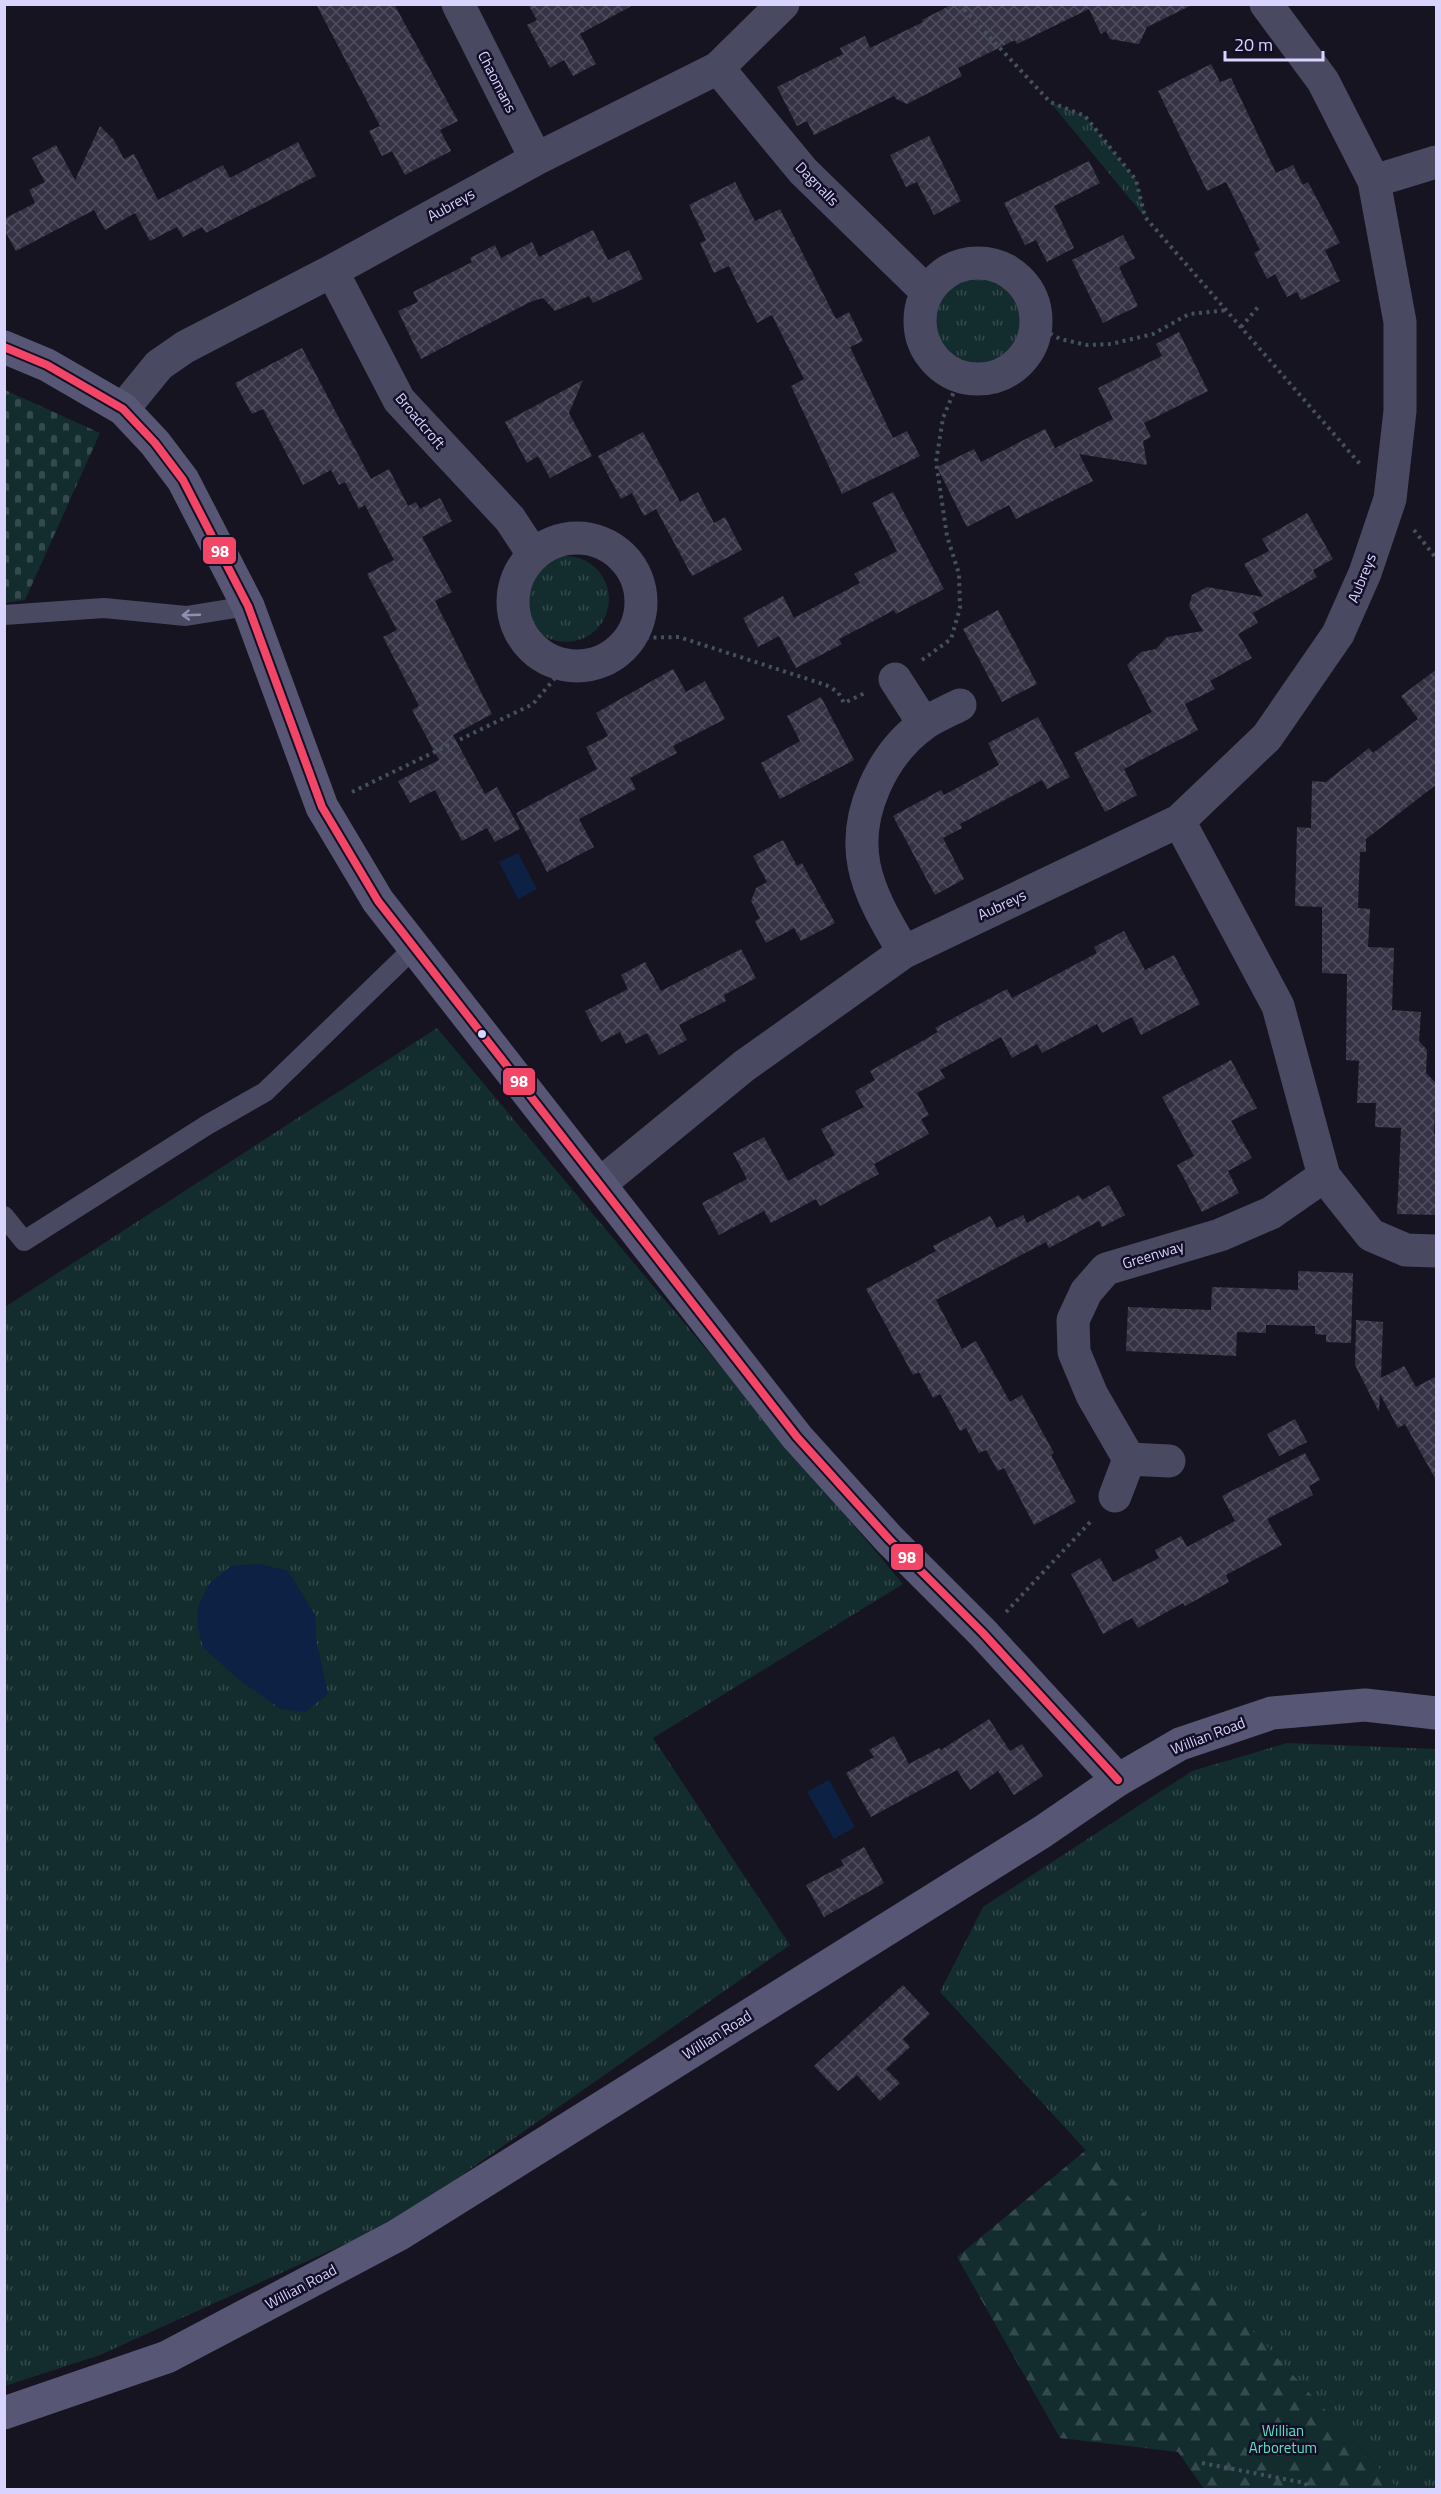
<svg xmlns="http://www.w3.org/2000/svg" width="1441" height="2494" viewBox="0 0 1441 2494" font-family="'Titillium Web',sans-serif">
	<defs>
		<pattern id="grass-tufts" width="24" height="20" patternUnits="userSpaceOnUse" patternTransform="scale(1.5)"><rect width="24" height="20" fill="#132c2d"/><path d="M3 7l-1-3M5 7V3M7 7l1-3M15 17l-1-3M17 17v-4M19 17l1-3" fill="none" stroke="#354a4c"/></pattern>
		<pattern id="forest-firs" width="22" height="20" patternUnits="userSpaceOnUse" patternTransform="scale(1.5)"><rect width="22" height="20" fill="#132c2d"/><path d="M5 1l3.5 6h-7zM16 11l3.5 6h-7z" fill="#354a4c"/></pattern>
		<pattern id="cemetery-stones" width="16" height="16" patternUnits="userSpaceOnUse" patternTransform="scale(1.5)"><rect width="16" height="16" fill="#132c2d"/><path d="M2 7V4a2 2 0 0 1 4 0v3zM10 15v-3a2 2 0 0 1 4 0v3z" fill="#354a4c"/></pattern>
		<pattern id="building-cross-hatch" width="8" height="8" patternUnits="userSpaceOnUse" patternTransform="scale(1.5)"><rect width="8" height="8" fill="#343243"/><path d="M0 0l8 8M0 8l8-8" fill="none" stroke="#514f5f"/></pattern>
	</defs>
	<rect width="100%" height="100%" fill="#161421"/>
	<path fill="url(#grass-tufts)" d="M1050,102L1085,116L1136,180L1145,217Z
		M929 321a49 49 0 1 1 98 0a49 49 0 1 1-98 0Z
		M523 599a43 43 0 1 1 86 0a43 43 0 1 1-86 0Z
		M437,1028L903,1584L653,1738L790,1945L396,2221L100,2355L5,2386V1307Z
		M1287,1743L1436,1749V2489H1398L940,1992L983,1907L1192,1771Z"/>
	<path fill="url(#forest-firs)" d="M1086,2150L1398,2489H1204L1178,2452L1060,2438L957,2257Z"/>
	<path fill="url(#cemetery-stones)" d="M5,390L100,433L25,600L5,603Z"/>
	<path fill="#0d2144" d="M518,853L537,889L518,899L499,862Z
		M259,1564L288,1571L315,1615L316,1639L328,1694L305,1712L281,1709L238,1679L203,1647L197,1624L198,1607L209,1584L231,1566Z
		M829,1780L855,1827L834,1839L807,1792Z"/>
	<path fill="url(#building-cross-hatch)" d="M316,4H394L458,121L440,130L451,151L405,175L392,151L382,156L369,131L380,126Z
		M528,4H635L580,34L596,64L573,76L564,60L550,68L527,25L537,20Z
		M953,4H1194L1147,27L1139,44L1110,39L1106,31L1101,34L1089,9L1017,44L1015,40L958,68L962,76L907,104L896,99L894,96L814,135L807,121L797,126L777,87L843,54L840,48L865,36L870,48L923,22L922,20Z
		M1211,64L1220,82L1231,78L1276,173L1293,165L1303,185L1308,182L1340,243L1325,250L1340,281L1301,300L1297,292L1287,297L1275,274L1267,279L1254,253L1260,250L1226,182L1207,191L1158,91Z
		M100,126L114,140L124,159L134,154L158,200L223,165L230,178L298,142L316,176L206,233L202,227L183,237L177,227L150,241L135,213L105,230L94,210L16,251L4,229V219L35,203L29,190L45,182L32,158L56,145L75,180Z
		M929,136L961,201L934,215L917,182L906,187L890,155Z
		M1089,161L1100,183L1054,206L1074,248L1047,262L1036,240L1025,245L1004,203Z
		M735,182L755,221L780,209L836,319L849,312L863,341L850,347L893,438L907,431L920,456L842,494L791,386L804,379L772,315L757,323L729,266L714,273L700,243L706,240L689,205Z
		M593,230L608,260L629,250L643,279L593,303L589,296L555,311L543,298L530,302L421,359L398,311L418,302L413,292L472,262L470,258L495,245L501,258L532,242L539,257Z
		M1123,235L1135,258L1119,267L1138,306L1103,323L1072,260Z
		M1179,332L1208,391L1144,423L1151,437L1143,441L1147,465L1079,454L1093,481L1016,519L1009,505L967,527L937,467L974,449L981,462L1045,429L1055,448L1113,419L1098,388L1162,356L1156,344Z
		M302,348L371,479L389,469L408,506L416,502L420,509L440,498L452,521L422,537L452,592L435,601L492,714L453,735L485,794L497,787L520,829L495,842L487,828L462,841L435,790L410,803L398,781L439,760L412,710L419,706L383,637L397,630L367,574L394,560L365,505L359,509L345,482L339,485L331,470L303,485L263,409L252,414L235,383Z
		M583,380L569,413L592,456L550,478L538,456L527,463L505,422Z
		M643,432L680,502L698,492L714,523L725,517L742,550L692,576L656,509L644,516L632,493L621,499L598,456Z
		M893,492L944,589L896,614L894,610L868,624L839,639L842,644L796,668L779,636L758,647L743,618L783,596L794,618L860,583L854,574L897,551L872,503Z
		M1307,513L1333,559L1313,570L1317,577L1253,613L1258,623L1238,634L1252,658L1210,681L1215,689L1185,704L1198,730L1124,769L1137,795L1105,812L1074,753L1152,712L1127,665L1141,652L1156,649L1167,637L1203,631L1189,606L1192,595L1207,587L1263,597L1244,564L1269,551L1262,539Z
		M998,610L1037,684L1002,702L963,629Z
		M673,669L686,692L705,681L725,719L673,746L677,753L630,778L636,789L579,819L594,847L547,872L516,813L597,769L586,747L608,736L596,713Z
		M1437,669V784L1366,839V852H1360L1358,908L1370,909L1368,947L1394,948L1392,1010L1421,1012L1419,1041L1427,1050L1426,1073L1436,1083L1434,1134H1437V1215L1397,1214L1401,1128L1375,1127L1376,1103H1357L1359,1061L1346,1060L1347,974L1322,973V907L1295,906L1297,827L1311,828L1312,781L1326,782L1369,748L1373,753L1418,719L1401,696Z
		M821,697L854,760L780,799L761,763L800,741L787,716Z
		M1038,717L1070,777L1047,789L1042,780L960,824L962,828L943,838L964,879L935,895L893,816L941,790L944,795L999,765L988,743Z
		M783,840L797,866L802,863L835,923L801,941L794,928L766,943L755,921L760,918L751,901L756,888L767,882L753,856Z
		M1124,931L1145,970L1174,955L1200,1004L1141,1035L1132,1017L1102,1033L1097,1024L1042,1053L1037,1044L1012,1058L1001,1037L940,1070L945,1078L917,1093L929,1115L921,1119L929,1134L874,1164L879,1174L820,1206L816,1199L771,1223L764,1211L719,1235L702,1203L747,1179L733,1153L764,1137L788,1181L835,1155L821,1129L864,1107L855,1091L875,1080L870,1071L938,1032L935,1028L1007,989L1012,998L1097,953L1094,947Z
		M741,949L756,978L724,995L726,1001L679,1025L687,1040L659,1055L647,1033L626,1044L620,1032L601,1042L585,1011L628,989L621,975L645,962L661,991Z
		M1231,1060L1257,1108L1231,1121L1252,1158L1228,1171L1239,1193L1202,1212L1177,1165L1194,1156L1162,1097Z
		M1109,1185L1125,1215L1102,1227L1099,1221L1049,1248L1046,1242L936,1300L962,1349L976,1341L1010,1402L1022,1395L1054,1453L1051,1455L1076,1502L1034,1525L1004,1468L998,1471L986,1450L979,1453L966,1428L960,1431L940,1394L933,1398L919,1372L913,1375L866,1289L936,1251L933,1246L990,1216L997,1228L1023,1215L1027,1223L1079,1195L1082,1200Z
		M1298,1271L1353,1273L1351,1343L1326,1342V1335L1315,1334V1326L1266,1325V1333L1237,1332L1236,1356L1126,1351L1128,1307L1211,1310L1212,1287L1298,1290Z
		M1356,1320L1383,1322L1381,1378L1404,1366L1416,1387L1437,1376V1482L1405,1424L1398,1428L1380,1394L1379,1412L1355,1365Z
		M1295,1419L1307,1442L1279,1456L1267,1434Z
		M1305,1453L1320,1480L1309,1486L1313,1495L1267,1519L1282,1545L1226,1575L1229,1582L1185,1606L1183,1603L1138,1628L1132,1618L1103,1634L1071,1574L1100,1558L1113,1582L1159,1558L1155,1550L1181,1536L1187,1547L1235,1521L1222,1496Z
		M989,1719L1010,1751L1022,1744L1043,1776L1014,1795L998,1771L970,1790L957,1770L871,1817L846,1773L874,1757L869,1750L894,1736L909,1764L939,1748L941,1750Z
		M864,1847L884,1883L824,1917L806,1885L844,1865L841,1860Z
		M903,1985L930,2014L903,2039L910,2047L886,2069L900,2083L880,2101L857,2075L838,2091L814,2066Z"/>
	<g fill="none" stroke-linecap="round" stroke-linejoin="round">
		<path stroke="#44505f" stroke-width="4" stroke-dasharray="3 4.5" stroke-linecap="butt" d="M959,4L1050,102L1085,116L1136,180L1145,217L1360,464
			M1037,326L1060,339L1087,345L1111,344L1153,334L1189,314L1228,310
			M1241,327L1259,306
			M1414,530L1436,558
			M631,638L679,637L826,685L838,692L844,703L867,692
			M922,660L951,639L960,608L959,574L947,536L936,462L943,418L960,377
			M352,792L533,704L566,665
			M1006,1612L1093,1519
			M1202,2463L1305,2483L1311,2490"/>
		<path stroke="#4a4962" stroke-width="20" d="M4,615L104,608L186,616L248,606
			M4,1216L24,1241L207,1125L265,1092L415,947"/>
		<path stroke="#4a4962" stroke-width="33" d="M458,4L536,159
			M718,68L803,171L926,291
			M1374,181L1436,162
			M920 321a58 58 0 1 1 116 0a58 58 0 1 1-116 0Z
			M332,271L399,400L510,519L533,554
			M123,409L159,365L185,347L332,271L536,159L718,68L783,4
			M513 602a64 64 0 1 1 128 0a64 64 0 1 1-128 0Z
			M895,679L924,724
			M1179,821L1278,1006L1324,1176L1371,1235L1406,1250L1436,1251
			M904,952C888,925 870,896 864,865C854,814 882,754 924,724C934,717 948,711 960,705
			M600,1184L744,1066L904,952L1179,821L1267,737L1338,634L1365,573L1390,499L1400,411V322L1374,181L1323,81L1266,4
			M1169,1461L1129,1459L1092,1395L1074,1352L1073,1320L1086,1292L1106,1269L1220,1235L1271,1213L1324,1176
			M1115,1496L1129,1459"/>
		<path stroke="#575674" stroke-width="33" d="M4,347L47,365L123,409L155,443L183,480L248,606L322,807L378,901L797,1437L889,1539L983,1633L1118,1780
			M4,2413L167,2357L398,2235L1042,1832L1118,1780L1180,1744L1272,1713L1365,1705L1436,1713"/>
		<g stroke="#130f26" stroke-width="12">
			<path id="bus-1" d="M4,347L47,365L123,409L155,443L183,480L248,606L322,807L378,901L797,1437L889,1539L983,1633L1118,1780"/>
		</g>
		<use href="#bus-1" stroke="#f34667" stroke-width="8"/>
	</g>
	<defs><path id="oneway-shaft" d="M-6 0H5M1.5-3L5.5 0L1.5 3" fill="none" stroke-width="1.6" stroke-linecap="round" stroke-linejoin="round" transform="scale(1.5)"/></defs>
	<use stroke="#928eb0" href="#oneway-shaft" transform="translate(191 615) rotate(178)"/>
	<circle fill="#d9d4ff" stroke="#130f26" stroke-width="2" cx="482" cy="1034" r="5"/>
	<g text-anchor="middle" stroke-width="5" stroke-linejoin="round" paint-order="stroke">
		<g font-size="15" fill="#d9d4ff" stroke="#130f26">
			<text transform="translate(497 82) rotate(63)" y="5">Chaomans</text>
			<text transform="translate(817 184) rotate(46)" y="5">Dagnalls</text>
			<text transform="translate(451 205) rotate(-29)" y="5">Aubreys</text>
			<text transform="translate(420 421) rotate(50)" y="5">Broadcroft</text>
			<text transform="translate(1362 578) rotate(-68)" y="5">Aubreys</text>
			<text transform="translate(1002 905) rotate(-25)" y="5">Aubreys</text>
			<text transform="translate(1153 1255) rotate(-17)" y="5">Greenway</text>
			<text transform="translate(1208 1736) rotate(-21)" y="5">Willian Road</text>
			<text transform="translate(717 2035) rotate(-32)" y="5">Willian Road</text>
			<text transform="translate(301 2287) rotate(-28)" y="5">Willian Road</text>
		</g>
		<g font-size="15" fill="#5fe0c0" stroke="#130f26">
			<text x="1283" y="2436">Willian<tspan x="1283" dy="17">Arboretum</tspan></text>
		</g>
	</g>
	<g stroke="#130f26" stroke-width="2">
		<rect x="202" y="536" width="35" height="29" rx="6" fill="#f34667"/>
		<rect x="502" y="1067" width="34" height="29" rx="6" fill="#f34667"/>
		<rect x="890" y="1543" width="34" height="28" rx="6" fill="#f34667"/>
	</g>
	<g font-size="16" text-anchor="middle" font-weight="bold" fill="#fff">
		<text x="220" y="557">98</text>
		<text x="519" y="1087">98</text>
		<text x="907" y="1563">98</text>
	</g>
	<rect width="1441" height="2494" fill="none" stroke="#d9d4ff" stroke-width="12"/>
	<path d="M1225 51v9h98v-9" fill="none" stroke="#d9d4ff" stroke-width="3"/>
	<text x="1234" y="51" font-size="18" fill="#d9d4ff" stroke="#130f26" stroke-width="4.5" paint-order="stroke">20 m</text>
</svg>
